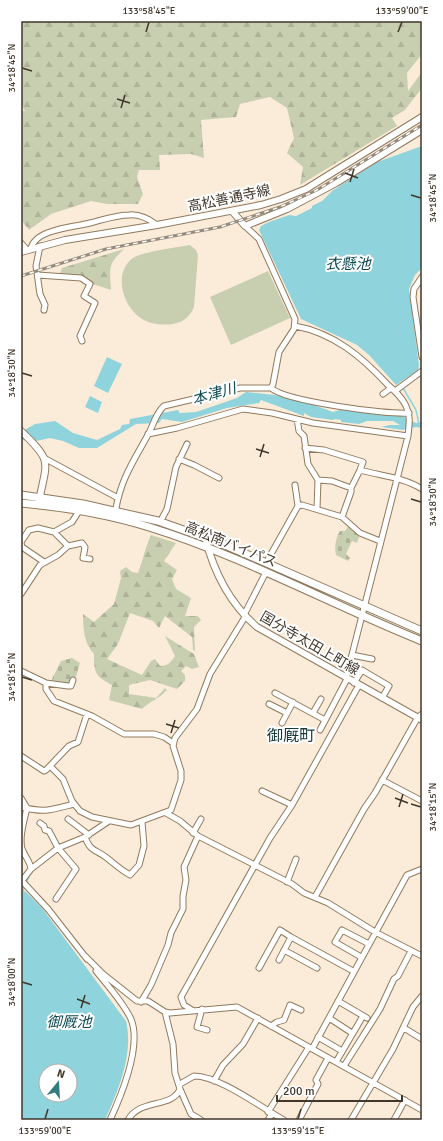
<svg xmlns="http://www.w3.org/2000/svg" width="443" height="1141" font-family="Signika,'Noto Sans JP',sans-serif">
<defs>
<pattern id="forest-firs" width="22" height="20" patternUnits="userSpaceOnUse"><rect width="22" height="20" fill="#c8cfb0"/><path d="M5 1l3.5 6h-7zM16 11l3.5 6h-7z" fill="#adb298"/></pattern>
<pattern id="cemetery-stones" width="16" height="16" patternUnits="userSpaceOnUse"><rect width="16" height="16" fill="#c8cfb0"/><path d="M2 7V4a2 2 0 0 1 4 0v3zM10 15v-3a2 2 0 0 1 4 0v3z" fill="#adb298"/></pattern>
</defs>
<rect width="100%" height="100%" fill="#fbecda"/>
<path fill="url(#forest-firs)" d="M21,21H422V54L407,73L408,91L422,72V88L405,110L392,118L397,126L300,185L303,167L287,153L294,138L287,108L270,97L240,104L236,117L201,120L204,158L191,154L159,155L160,170H139L137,177L143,194L138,204H107L91,201L51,214L29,230L21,220V111H25L21,104Z
M124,249C107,265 110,268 111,290L93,284L83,277L60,274L62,268Z
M151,535L176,543L164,561L177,570L172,579L176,589L191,598L185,616H198L201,620L194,627L195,651L193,650L192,637L165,616L159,628L153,621L130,613L118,644L107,659L142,675L151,661L155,659L160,666C168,666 171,662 175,656L165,636L194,654L199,667L192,669L186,666L181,671L185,675V681L177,689L150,680L129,685V694L156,698L165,688L167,690C159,699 150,701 142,709L109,700L112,685C95,676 94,673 94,654C84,644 83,628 83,614L94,622L114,604L121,578L120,571L126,567L132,572L138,573C143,560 145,548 151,535Z"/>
<path fill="url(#cemetery-stones)" d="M349,525L360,534L357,543L352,541L346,554L350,558L348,561L336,555C334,547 336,537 340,531H345Z
M72,658L80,663L73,687L51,681L61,661Z"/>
<path fill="#c8cfb0" d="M190,245L196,250L198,255L194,307C190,317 183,322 173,324C163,325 153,325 144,320C123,309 112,273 133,258C141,252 179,247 190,245Z
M268,271L290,318L231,345L210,297Z"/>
<path fill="#8fd4dd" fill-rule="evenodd" d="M422,146V268L415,275L409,289L419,365L418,370L396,385L369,355L357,345L301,319L259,230L261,226L269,222L289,215L296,216L312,208V206L322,201L332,191L377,162Z
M107,357L122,364L108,393L94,386Z
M246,392L275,395L311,404L333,412L343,409L369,412L402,416L416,423L422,422V428L416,427L403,430L381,427L389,425H400L393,421H367L359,424L341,422V420L334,419L333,420L311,417L304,413V416L261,400L259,403L227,408L182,422L162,419L159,423L136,424L97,448H79L63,441L50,438L36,441L21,440V432L35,424L55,421L73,433L97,440L120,429L122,425L129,424L130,419L178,410L180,413L196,412L237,398Z
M90,396L102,402L98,413L85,407Z
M25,891L42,908L126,1021C134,1054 118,1091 105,1120H21V894ZM46,1071H70V1095H46Z"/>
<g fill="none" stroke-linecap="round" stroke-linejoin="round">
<path stroke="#8fd4dd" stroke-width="1.5" d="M403,388L416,410L419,424
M26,884L29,876
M23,892L24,887"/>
<g stroke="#907a5e" stroke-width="7">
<path id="minor" d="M21,243L27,250
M40,246L36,266L40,294L45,305L44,310
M31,249C34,229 75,227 90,223C102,220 116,215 129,215C139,214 149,219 157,225
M38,275L81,278L90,284L84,296L95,303L80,336L82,341
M422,277L414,289L413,297L422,357
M295,326C334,333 362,357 388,385C395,391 402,397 406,406C411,416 409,425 408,436L346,678
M271,388C285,401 387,415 409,413
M395,391L422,371
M383,394L391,388
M297,419L299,431L304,436L308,464L318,480L317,509
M148,434L177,428L243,409L272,413L313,423L408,436
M305,448L324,450L363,462L360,470
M44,458L118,498
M179,459L194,465L219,478
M318,480L332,481L351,488
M295,485L298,506
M115,514C120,480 133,462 149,433C154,423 156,413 164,406L240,388H271L273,384L279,352L294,329L295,319L259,239L245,226
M342,517L351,492V488L360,470C381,476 403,477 422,489
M160,522L167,509L176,467L187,444
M54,532L68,546
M21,542L29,530L38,528L54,532L72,522L79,511
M21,543L22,547L44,562
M266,563L298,506L302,505L342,517L360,533L380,541
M21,594L40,565L58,555L68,546L82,543L85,547L83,558L90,559
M244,615L266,572
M352,655L372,659
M21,671L46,683V689L54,701L92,716L124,734H154L164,737L173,743
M46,683L68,686H71L73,680
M354,683L362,670L389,686L382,698
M275,693L325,720
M269,704L287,713
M313,713L321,699
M282,723L293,702
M320,730L347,679
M21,756L44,771L46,770L69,746L78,742L87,714
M50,766L63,779L72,801L80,811L92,817L131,825L171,810L181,780V771L173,746L175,738L197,709L210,674L245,617
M382,780L422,801
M262,791L292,805
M21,798L27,808C24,821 19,837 22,849C25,857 30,861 31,869L58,848L85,837L109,821
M21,807C45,813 51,810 74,804
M166,813L180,821L198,836L292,884L304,893L328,903L375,932L422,956
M68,819L89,835
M40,823L44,826L45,830L49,831L58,848L76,869L56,899
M193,833L201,819
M85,837C91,853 96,849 107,858C116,865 119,869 130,875L139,865L144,846L142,822
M22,881L48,909L87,959
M21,882L31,869
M287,882L296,859
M315,897L364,809L375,793L418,717L422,714
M284,950L317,968
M85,956L103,974L137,1001H148L165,1012L170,1013L237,1007L422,1110
M361,957L335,942L342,930L369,944
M279,960L291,937L353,971
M259,968L280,930L291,937
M96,971C108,986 123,1002 131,1019C142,1046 121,1096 110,1120
M338,1001L367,1018
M141,1002L151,985L168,945L171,933L183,909V896L186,880L184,867L198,836
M202,1009L197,1027L207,1030
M192,1010L184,1005L181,997L270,838L292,805L359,685
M329,1018L352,1033
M271,1026L277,1022L284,1020L290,1005L301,1010
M404,1028L422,1039
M318,1037L342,1051
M312,1049L407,875L422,869
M336,1062L363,1016
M344,1066L380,1009L394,979L398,976L411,951
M214,1081L223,1065L243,1044L258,1018
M180,1084L194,1076C220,1076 260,1107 284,1120
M180,1089L191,1114L201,1120
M268,1112L309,1047
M128,1120C140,1098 172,1109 180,1089L175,1073L173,1044L165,1012
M268,1120L272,1114
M299,1120L318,1084L316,1080L328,1058
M351,1120L393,1049L413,1007L422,996
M394,1120L405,1100"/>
</g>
<g stroke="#907a5e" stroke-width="8">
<path id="major" d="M232,211L245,226L287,209L336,183L422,130
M21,252L65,240L157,225L261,205L281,199L306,189L422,117
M21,431C53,462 47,460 39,501
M205,537C214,573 229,603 257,627L422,720"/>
</g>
<g stroke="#907a5e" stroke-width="9">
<path id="highway" d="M21,495L83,504L158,521L223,544L422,631
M21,503C64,507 108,514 149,527C243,556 330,604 422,641"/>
</g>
<use href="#minor" stroke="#fff" stroke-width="5"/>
<use href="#major" stroke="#fff" stroke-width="6"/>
<use href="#highway" stroke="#fff" stroke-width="7"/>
<g stroke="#968a7b" stroke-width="3">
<path id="rail" d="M21,276L106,249L220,227L280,207L317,190L422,125"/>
</g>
<use href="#rail" stroke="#fff" stroke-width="1.5" stroke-dasharray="4.5" stroke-linecap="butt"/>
</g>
<path fill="none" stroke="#41372b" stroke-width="1.5" d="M146,32L149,22M398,32L402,22M22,68L32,71M117,99L130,103M121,108L125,95M345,173L358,178M350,182L354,169M411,195L421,198M22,373L32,376M256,449L269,453M260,457L264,444M411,499L421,502M22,677L32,680M166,724L179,728M171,733L175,720M395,798L408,803M411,804L421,807M399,807L403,794M22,982L32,985M77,999L90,1004M81,1008L85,995M45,1119L48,1109M298,1119L301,1109"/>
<g text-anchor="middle" stroke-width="4" stroke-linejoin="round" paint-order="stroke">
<g font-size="14" fill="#41372b" stroke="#fff">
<text transform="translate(229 198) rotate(-12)" y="5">高松善通寺線</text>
<text transform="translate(231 544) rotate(22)" y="5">高松南バイパス</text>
<text transform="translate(310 643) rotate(30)" y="5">国分寺太田上町線</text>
</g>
<g font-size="15" font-style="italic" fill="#0b4a51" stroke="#fff">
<text x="348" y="269">衣懸池</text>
<text transform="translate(214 394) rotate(-16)" y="5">本津川</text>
<text x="69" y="1027">御厩池</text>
</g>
<g font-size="16" fill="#173a3b" stroke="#fff">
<text x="291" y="741">御厩町</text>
</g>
</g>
<rect width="443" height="1141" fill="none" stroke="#ffffff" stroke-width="44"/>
<g transform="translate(58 1083) rotate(18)"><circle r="19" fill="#ffffff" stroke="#b3afaa"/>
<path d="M0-3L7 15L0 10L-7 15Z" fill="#337c7e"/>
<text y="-6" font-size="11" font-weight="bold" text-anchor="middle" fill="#41372b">N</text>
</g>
<path d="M277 1095v6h125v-6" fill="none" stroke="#41372b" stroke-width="2"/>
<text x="283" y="1095" font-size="12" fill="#41372b" stroke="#ffffff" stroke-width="3" paint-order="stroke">200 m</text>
<rect x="22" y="22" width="399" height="1097" fill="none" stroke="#41372b" stroke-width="1.5"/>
<g font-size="10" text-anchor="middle" fill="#41372b">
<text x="149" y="14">133°58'45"E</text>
<text x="402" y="14">133°59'00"E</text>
<text transform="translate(11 68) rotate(-90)" y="4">34°18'45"N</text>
<text transform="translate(432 198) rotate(-90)" y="4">34°18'45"N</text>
<text transform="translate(11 373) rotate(-90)" y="4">34°18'30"N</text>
<text transform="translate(432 502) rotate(-90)" y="4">34°18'30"N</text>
<text transform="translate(11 677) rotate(-90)" y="4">34°18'15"N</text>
<text transform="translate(432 807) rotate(-90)" y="4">34°18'15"N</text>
<text transform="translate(11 982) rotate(-90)" y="4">34°18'00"N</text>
<text x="45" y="1134">133°59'00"E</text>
<text x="298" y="1134">133°59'15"E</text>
</g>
</svg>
